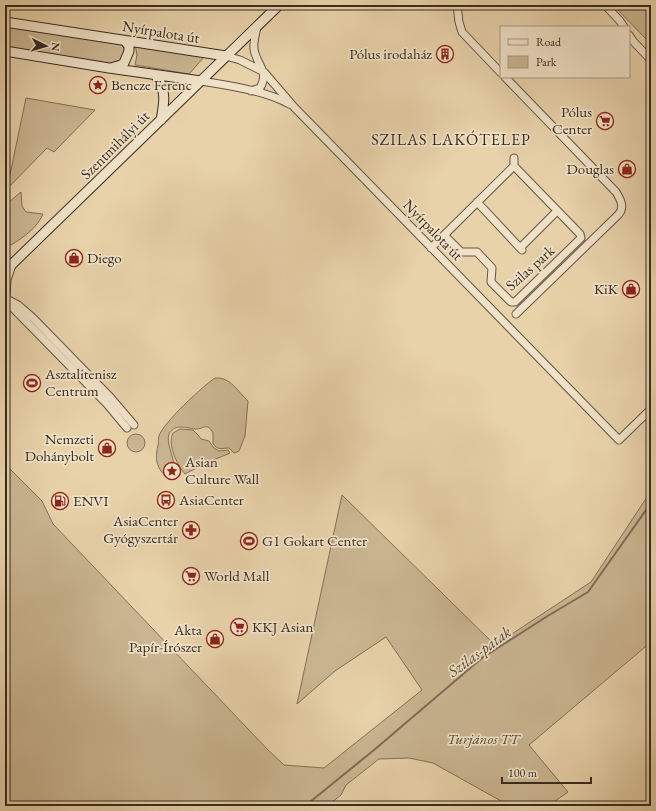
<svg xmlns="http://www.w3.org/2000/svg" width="656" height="811" font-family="'EB Garamond',serif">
<rect width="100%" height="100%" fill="#e8d2aa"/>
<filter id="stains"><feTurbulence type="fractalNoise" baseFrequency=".005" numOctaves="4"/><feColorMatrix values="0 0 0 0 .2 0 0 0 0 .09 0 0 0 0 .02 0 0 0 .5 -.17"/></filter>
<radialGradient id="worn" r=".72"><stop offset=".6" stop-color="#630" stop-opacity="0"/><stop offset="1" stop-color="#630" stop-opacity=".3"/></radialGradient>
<path fill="#cab692" stroke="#827058" d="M613,5H651V44Z
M5,26L121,44L124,48L125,55L117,65L5,47Z
M135,44L205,56L189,74L135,65L137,55Z
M26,98L95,110L54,152L47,148L7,189Z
M21,192L22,206L26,212L43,214C37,228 24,237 11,245L5,236V217L9,202Z
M215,378C231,377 237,391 248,401L245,436L239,451L234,453L229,448C222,448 217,451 213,443V433C207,421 203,430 195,429C186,428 175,423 169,434C166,442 173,456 174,464L165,470L167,475L170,477L179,473L180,475C173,478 166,479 161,471C155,462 156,455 158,445C159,442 158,439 159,436C162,424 204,385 215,378Z
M180,429L193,430L198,435L201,439L209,441L214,448L219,451L228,450L230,453L204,464L185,474C177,465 167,444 173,433Z
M127 443a9 9 0 1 1 18 0a9 9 0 1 1-18 0Z
M5,464L42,501L53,524L268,750L284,765L324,768L422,690L386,637L335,671L297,704L342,495L495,645L591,582L651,491V642L529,745L568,792L548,806H510L433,763L409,758L379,759L346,785L341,795L327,806H5Z"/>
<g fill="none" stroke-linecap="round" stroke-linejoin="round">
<path stroke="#7e6d56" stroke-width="2" d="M305,806L374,750L482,658L546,617L588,592L651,503"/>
<g stroke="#655542" stroke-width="9">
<path id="minor" d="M457,5L459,22L462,32L501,73
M605,5L620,21L624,27
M629,35L633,41L651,60
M226,56L240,60L264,72L294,107L619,440L651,409
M505,77L616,192C621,200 625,208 618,215L516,314
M201,81C227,85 267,91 289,104
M251,91L260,88C270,72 256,64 254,49C253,42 256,33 257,26
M477,202L522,250
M444,235L461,252H477L492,268L491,282L511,302H515L581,238L580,234L514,166
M431,248L514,166V158
M520,248L557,211
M5,298L18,305L33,318L111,398L134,425
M6,298L7,280L12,265
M6,299L12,307L107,404L127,428"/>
</g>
<g stroke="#392b1f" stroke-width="11">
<path id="secondary" d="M5,22L226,56
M5,51L109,68L201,81
M111,68L121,65L124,63L129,51V46L125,41
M156,76C167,90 164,104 161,120
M5,271L279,5"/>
</g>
<use href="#minor" stroke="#f0e2c8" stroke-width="7"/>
<use href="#secondary" stroke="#f0e2c8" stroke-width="9"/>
</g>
<defs>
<g id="building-ring" transform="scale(0.9)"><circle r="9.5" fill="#f0e2c8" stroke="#8f2418" stroke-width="1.5"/><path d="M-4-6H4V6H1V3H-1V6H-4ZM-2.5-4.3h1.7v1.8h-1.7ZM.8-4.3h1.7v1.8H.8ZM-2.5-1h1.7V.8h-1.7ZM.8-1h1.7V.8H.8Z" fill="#8f2418"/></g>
<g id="sight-ring" transform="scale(0.9)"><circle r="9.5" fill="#f0e2c8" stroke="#8f2418" stroke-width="1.5"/><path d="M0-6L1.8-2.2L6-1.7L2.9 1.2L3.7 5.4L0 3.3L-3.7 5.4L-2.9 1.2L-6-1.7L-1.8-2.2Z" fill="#8f2418"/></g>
<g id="supermarket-ring" transform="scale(0.9)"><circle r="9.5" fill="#f0e2c8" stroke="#8f2418" stroke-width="1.5"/><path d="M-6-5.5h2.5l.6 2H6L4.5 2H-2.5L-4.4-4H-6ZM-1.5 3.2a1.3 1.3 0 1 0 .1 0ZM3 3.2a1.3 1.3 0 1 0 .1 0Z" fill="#8f2418"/></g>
<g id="shop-ring" transform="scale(0.9)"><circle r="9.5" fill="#f0e2c8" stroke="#8f2418" stroke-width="1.5"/><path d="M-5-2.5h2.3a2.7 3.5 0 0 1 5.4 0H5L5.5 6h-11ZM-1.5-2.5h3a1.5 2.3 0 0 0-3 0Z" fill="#8f2418"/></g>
<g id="stadium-ring" transform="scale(0.9)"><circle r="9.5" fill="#f0e2c8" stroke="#8f2418" stroke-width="1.5"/><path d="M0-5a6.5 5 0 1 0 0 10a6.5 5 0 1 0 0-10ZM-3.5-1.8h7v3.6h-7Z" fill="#8f2418"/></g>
<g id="bus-ring" transform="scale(0.9)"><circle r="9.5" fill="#f0e2c8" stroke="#8f2418" stroke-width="1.5"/><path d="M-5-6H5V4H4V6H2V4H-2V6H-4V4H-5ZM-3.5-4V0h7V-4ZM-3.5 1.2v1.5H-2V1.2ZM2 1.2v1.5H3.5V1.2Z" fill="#8f2418"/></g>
<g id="fuel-ring" transform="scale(0.9)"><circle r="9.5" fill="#f0e2c8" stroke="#8f2418" stroke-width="1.5"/><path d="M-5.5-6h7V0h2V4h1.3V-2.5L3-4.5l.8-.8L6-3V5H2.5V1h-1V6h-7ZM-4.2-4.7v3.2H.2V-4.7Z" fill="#8f2418"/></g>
<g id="pharmacy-ring" transform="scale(0.9)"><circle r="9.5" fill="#f0e2c8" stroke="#8f2418" stroke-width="1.5"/><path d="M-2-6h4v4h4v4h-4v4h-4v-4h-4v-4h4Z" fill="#8f2418"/></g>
</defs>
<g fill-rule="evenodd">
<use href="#building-ring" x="445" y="54"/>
<use href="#sight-ring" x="98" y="85"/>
<use href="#supermarket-ring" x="605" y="121"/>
<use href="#shop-ring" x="627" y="169"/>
<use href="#shop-ring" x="74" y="258"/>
<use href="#shop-ring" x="631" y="289"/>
<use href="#stadium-ring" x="32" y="383"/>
<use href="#shop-ring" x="107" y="448"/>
<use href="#sight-ring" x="172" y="471"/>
<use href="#bus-ring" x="166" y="500"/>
<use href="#fuel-ring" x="60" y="501"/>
<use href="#pharmacy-ring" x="191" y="530"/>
<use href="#stadium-ring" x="249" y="541"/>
<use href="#supermarket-ring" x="191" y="576"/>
<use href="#supermarket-ring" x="239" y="627"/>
<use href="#shop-ring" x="215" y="639"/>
</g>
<g text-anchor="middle" stroke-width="3.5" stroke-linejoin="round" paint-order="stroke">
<g font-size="15" fill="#392b1f" stroke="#f0e2c8">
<text transform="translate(161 32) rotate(9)" y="5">Nyírpalota út</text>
<text transform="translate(115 145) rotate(-45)" y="5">Szentmihályi út</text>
<text transform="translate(433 230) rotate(46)" y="5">Nyírpalota út</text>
<text transform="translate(530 268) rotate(-42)" y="5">Szilas park</text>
</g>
<g font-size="15" fill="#392b1f" stroke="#f0e2c8" text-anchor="start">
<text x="432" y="59" text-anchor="end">Pólus irodaház</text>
<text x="111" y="90">Bencze Ferenc</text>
<text x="592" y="117" text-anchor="end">Pólus<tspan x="592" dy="17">Center</tspan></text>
<text x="614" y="174" text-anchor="end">Douglas</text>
<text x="87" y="263">Diego</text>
<text x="618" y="294" text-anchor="end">KiK</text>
<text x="45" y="379">Asztalitenisz<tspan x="45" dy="17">Centrum</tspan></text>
<text x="94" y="444" text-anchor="end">Nemzeti<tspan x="94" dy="17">Dohánybolt</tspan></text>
<text x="185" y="467">Asian<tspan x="185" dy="17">Culture Wall</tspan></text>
<text x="179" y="505">AsiaCenter</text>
<text x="73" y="506">ENVI</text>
<text x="178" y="526" text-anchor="end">AsiaCenter<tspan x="178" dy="17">Gyógyszertár</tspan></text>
<text x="262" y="546">G1 Gokart Center</text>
<text x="204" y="581">World Mall</text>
<text x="252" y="632">KKJ Asian</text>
<text x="202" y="635" text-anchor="end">Akta<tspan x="202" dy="17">Papír-Írószer</tspan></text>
</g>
<g font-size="15" font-style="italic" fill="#564736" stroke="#f0e2c8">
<text x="483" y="744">Turjános TT</text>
</g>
<g font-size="16" letter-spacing="1" fill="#392b1f" stroke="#f0e2c8">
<text x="451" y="145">SZILAS LAKÓTELEP</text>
</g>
<g font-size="16" font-style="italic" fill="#564636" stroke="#f0e2c8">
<text transform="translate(479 651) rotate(-36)" y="6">Szilas-patak</text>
</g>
</g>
<rect width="656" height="811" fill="none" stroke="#e8d2aa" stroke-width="20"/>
<rect x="6" y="6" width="644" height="799" fill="none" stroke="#392b1f" stroke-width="2"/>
<rect x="10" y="10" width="636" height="791" fill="none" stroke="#392b1f"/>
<rect x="500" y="26" width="130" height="52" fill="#f0e2c8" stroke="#a79984"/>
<rect x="508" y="39" width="20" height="6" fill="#f0e2c8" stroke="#a79984"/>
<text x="536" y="46" font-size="12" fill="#392b1f">Road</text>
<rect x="508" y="56" width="20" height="12" fill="#cab692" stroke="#a79984"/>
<text x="536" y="66" font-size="12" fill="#392b1f">Park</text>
<g transform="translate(46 46) rotate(95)" stroke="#f0e2c8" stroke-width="3" paint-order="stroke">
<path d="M0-3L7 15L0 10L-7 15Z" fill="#392b1f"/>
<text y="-6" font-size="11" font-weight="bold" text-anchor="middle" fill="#392b1f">N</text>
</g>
<path d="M502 777v6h89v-6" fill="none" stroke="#392b1f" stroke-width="2"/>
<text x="508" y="777" font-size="12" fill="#392b1f" stroke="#f0e2c8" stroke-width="3" paint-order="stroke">100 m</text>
<rect width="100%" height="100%" filter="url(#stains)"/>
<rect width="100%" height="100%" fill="url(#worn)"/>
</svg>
